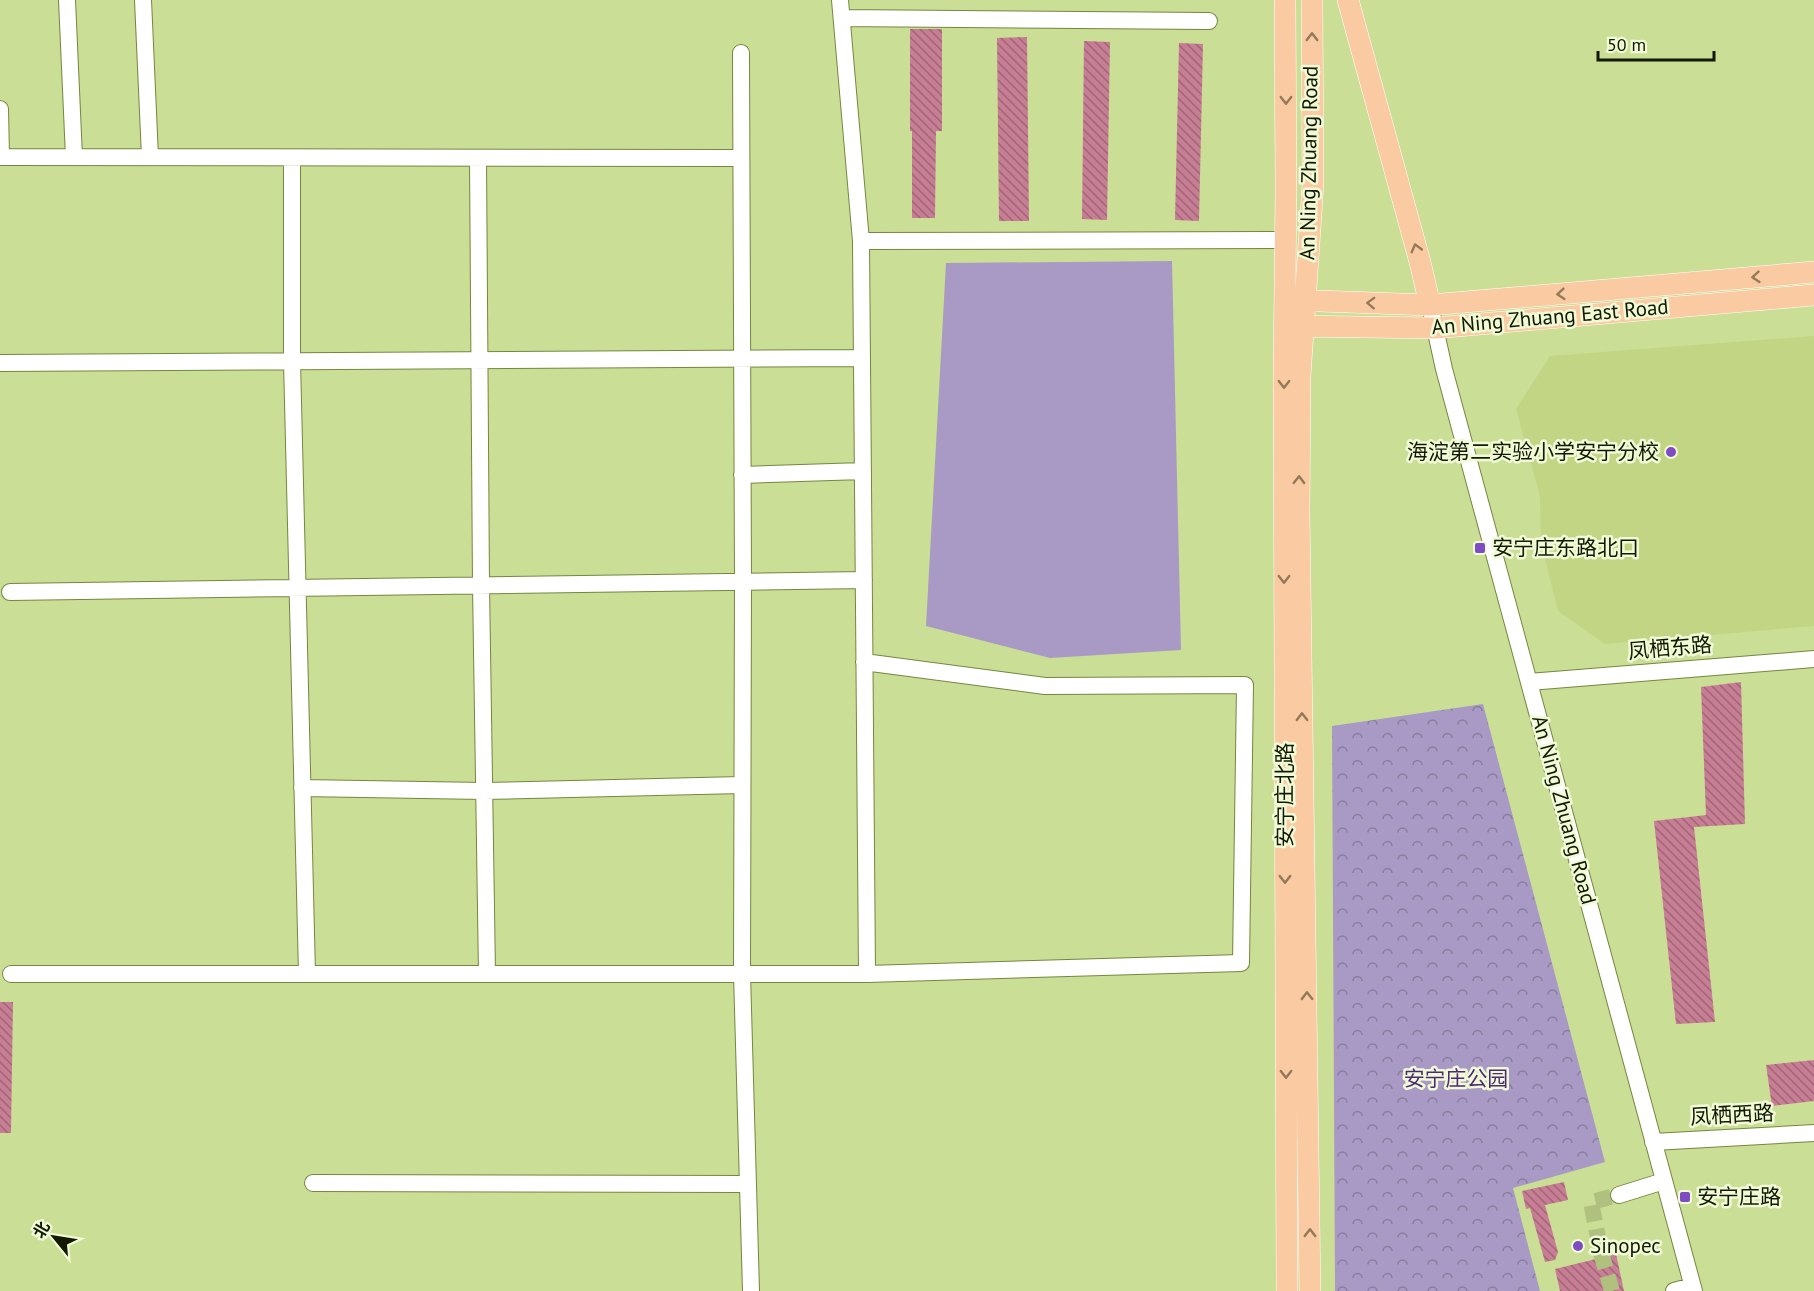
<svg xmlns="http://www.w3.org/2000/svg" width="1814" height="1291" font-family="'PT Sans','Noto Sans SC',sans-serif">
<defs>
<pattern id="park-crowns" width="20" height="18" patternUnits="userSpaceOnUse" patternTransform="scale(1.5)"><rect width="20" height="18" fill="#a89ac4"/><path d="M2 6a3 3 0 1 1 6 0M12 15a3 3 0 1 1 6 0" fill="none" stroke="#887d9d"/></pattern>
<pattern id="building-back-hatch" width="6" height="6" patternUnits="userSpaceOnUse" patternTransform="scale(1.5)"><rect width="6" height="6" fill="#c77d93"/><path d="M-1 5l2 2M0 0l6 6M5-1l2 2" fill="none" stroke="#a06576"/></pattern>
</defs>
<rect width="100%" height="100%" fill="#cbde95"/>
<path fill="#c1d584" d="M1814,336V626L1605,644L1558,611L1541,543L1540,496L1516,409L1550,356Z"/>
<path fill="#a89ac4" d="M1172,261L1181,650L1050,658L926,626L946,263Z"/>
<path fill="url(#park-crowns)" d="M1483,704L1605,1162L1513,1188L1540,1291H1335L1332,726Z"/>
<path fill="url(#building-back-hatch)" d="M910,29H942V131H936L935,218H912V131H910Z
M1027,37L1029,221H999L997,38Z
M1084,41L1110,42L1107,220L1082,219Z
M1179,43L1203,44L1199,221L1175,220Z
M1741,682L1745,824L1694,827L1715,1022L1676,1024L1654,821L1706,815L1701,687Z
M0,1002H13L11,1133H0Z
M1814,1060V1101L1772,1106L1766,1065Z
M1564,1182L1568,1200L1545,1205L1558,1252L1555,1260L1545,1262L1530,1208L1526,1209L1522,1191Z
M1616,1254L1624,1291H1560L1555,1269Z"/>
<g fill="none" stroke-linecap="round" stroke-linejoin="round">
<path stroke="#afc07f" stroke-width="16" stroke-dasharray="16 8" stroke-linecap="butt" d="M1612,1291L1601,1253L1591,1202L1619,1195"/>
<g stroke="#758640" stroke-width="18">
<path id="minor" d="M67,0L74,157
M143,0L150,157
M840,0L861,241L867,974
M842,18L1209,21
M741,53L743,581L742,974L751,1291
M0,109L1,157
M0,157L741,158
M292,158V361L307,974
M478,158L481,585L487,974
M861,241L1286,240
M1430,305L1444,369L1694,1291
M0,363L862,358
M742,475L863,471
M10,592L864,580
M1529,682L1814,659
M302,788L484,791L742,785
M11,974H867L1241,963L1245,685L1045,686L864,662
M1653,1142L1814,1133
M313,1183L748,1184
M1619,1195L1664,1181
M1674,1291L1692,1286"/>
</g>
<g stroke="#fff" stroke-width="22">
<path id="major" d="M1285,0L1286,190L1284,373L1287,1291
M1348,0L1420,262L1430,305
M1291,300L1430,305L1814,272
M1291,326L1435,328L1814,295
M1310,1291L1299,512L1300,376L1313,184L1312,0"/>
</g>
<use href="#minor" stroke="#fff" stroke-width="16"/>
<use href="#major" stroke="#facba2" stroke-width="21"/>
</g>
<defs><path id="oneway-chevron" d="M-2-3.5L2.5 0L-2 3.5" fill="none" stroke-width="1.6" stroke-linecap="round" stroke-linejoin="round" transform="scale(1.5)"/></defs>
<g stroke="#927a59">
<use href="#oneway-chevron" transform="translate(1312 37) rotate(-90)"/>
<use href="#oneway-chevron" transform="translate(1286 100) rotate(90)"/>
<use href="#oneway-chevron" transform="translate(1416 248) rotate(-105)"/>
<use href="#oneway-chevron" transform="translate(1756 277) rotate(175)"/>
<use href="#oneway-chevron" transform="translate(1561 294) rotate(175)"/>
<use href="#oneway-chevron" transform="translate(1371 303) rotate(-178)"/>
<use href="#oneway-chevron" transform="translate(1284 384) rotate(90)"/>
<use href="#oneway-chevron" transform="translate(1299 480) rotate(-89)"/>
<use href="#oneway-chevron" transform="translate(1284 579) rotate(90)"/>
<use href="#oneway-chevron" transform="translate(1302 717) rotate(-91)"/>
<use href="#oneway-chevron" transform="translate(1285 879) rotate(90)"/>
<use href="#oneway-chevron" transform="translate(1307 996) rotate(-91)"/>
<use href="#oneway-chevron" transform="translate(1286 1074) rotate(90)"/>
<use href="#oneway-chevron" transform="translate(1310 1233) rotate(-90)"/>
</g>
<g fill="#7f4bc3" stroke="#f0fad6" stroke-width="2">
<circle cx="1671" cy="452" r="6"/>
<rect x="1474" y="542" width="12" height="12" rx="3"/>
<rect x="1679" y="1191" width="12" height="12" rx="3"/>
<circle cx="1578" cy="1246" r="6"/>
</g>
<g text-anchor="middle" stroke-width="5" stroke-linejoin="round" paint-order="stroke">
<g font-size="21" fill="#131800" stroke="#f0fad6">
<text transform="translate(1309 163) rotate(-89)" y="7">An Ning Zhuang Road</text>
<text transform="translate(1550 317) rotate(-5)" y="7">An Ning Zhuang East Road</text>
<text transform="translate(1670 648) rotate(-5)" y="7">凤栖东路</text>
<text transform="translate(1285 795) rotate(-90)" y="7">安宁庄北路</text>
<text transform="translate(1564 810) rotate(75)" y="7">An Ning Zhuang Road</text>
<text transform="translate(1732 1115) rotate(-3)" y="7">凤栖西路</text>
</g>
<g font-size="21" fill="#131800" stroke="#f0fad6" text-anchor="start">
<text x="1659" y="459" text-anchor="end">海淀第二实验小学安宁分校</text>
<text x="1492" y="555">安宁庄东路北口</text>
<text x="1697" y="1204">安宁庄路</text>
<text x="1590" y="1253">Sinopec</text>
</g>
<g font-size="21" fill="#4c2a77" stroke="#f0fad6">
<text x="1456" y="1086">安宁庄公园</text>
</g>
</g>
<g transform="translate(54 1237) rotate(300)" stroke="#f0fad6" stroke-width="4.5" paint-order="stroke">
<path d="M0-4.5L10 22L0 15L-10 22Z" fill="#131800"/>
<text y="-9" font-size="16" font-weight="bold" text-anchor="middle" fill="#131800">北</text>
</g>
<path d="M1598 51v9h116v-9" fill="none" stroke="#131800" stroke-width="3"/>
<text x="1607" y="51" font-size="18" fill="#131800" stroke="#f0fad6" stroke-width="4.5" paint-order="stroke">50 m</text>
</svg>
